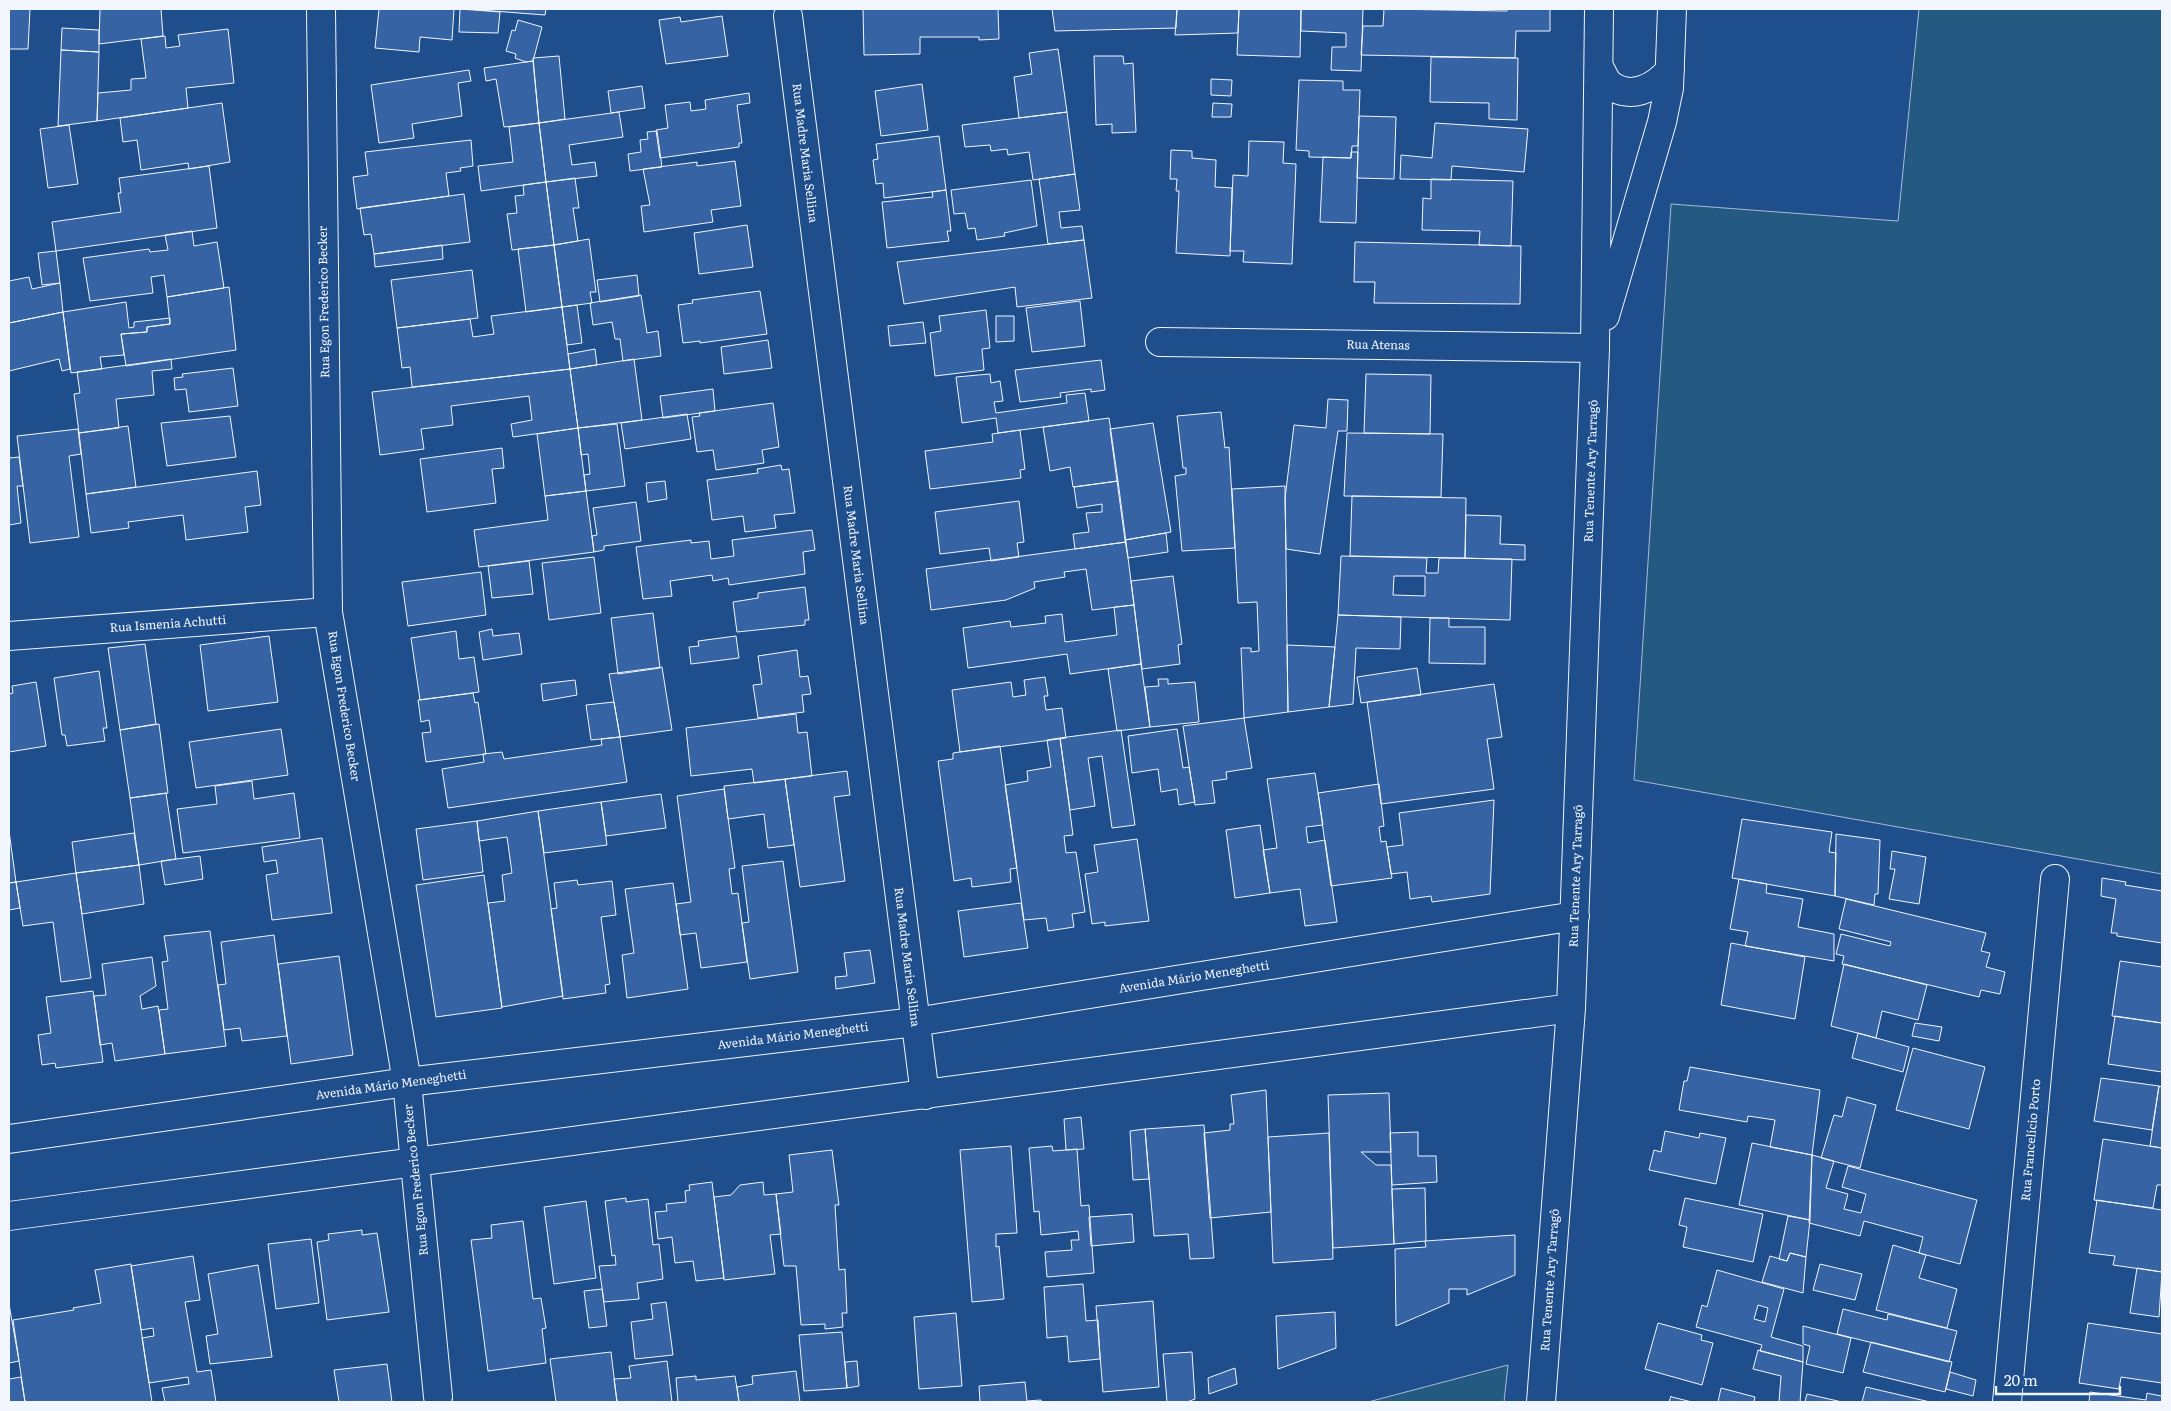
<svg xmlns="http://www.w3.org/2000/svg" width="2171" height="1411" font-family="Literata,serif">
<rect width="100%" height="100%" fill="#1f4e8c"/>
<path fill="#245a82" stroke="#a8bbd7" d="M1919,9H2162V874L1634,780L1671,204L1898,221Z
M1508,1365L1504,1402H1368Z"/>
<path fill="#3563a3" stroke="#f2f6ff" fill-rule="evenodd" d="M9,9H30L28,49H9Z
M100,9H161L163,36L99,44Z
M379,9H454L452,40L420,37L419,52L375,48Z
M460,9L500,12L498,33L459,32Z
M467,9H546L545,15Z
M863,9H998L999,39L979,40V37H920V54L864,55Z
M1052,9H1177L1176,28L1055,31Z
M1177,9H1239L1238,33L1175,35Z
M1239,9H1301L1300,57L1237,55Z
M1301,9H1363L1361,71L1331,70L1332,47H1346V33L1301,31Z
M1384,9L1507,11V9H1550V31H1516L1515,58L1361,55L1363,26H1383Z
M722,16L728,56L666,64L659,20L680,17L681,22Z
M518,20L542,27L533,61L526,62L515,58L516,54L506,51L512,30L515,31Z
M62,28L99,30V52L61,50Z
M228,29L234,83L186,88L188,108L97,121L98,93L131,90V79L146,78L141,39L165,36L166,48L180,46L178,35Z
M1058,49L1067,112L1019,118L1014,77L1032,74L1029,53Z
M61,50L99,52L97,121L58,126Z
M559,56L565,119L539,123L533,58Z
M1094,56H1123L1124,64L1133,63L1136,132L1112,133V124L1096,125Z
M1431,57L1518,58L1517,120L1489,119V103L1430,102Z
M533,61L539,123L504,127L496,79L486,81L484,68Z
M469,70L471,81L458,83L462,116L412,124L414,138L379,143L371,85Z
M1211,79L1232,80L1231,96L1211,95Z
M1299,80L1343,81V90H1360L1358,146H1352L1351,158L1309,157V151L1296,150Z
M922,84L928,130L881,136L875,91Z
M642,86L645,108L611,113L608,91Z
M749,93L750,103L737,105L742,143H739V147L660,158L656,130L668,128L665,105L690,102L691,111L706,109L705,100Z
M222,103L230,162L189,169L188,163L141,170L137,140L123,142L120,118Z
M1213,103L1232,104L1231,117H1212Z
M619,112L623,137L569,145L572,165L595,162L597,176L546,182L539,123Z
M1067,112L1075,174L1033,180L1029,152L1008,155L1007,149L991,151L990,145L965,147L962,125Z
M1359,116L1396,117L1394,179L1357,178Z
M539,123L546,182L481,191L478,166L513,162L509,127Z
M1435,123L1528,129L1524,172L1452,166L1451,180L1400,179L1401,155L1432,158Z
M69,125L78,184L48,188L40,129Z
M657,131L662,167L630,171L628,154L641,152L640,140L648,139L647,132Z
M939,136L946,190L884,198L883,183L876,184L873,160L878,159L876,144Z
M471,140L473,166L460,168L461,171L446,173L449,196L357,209L353,177L368,175L365,152Z
M1249,141L1284,142L1283,163L1296,164L1292,264L1243,262L1244,251H1230L1233,175L1248,176Z
M1171,150L1192,151V158L1216,160L1215,187L1232,188L1230,256L1176,253L1179,191H1176L1177,179H1170Z
M1351,152H1358L1356,223L1320,222L1323,157L1351,158Z
M735,161L741,206L711,210L713,222L644,232L641,206L650,205L643,169L697,162V166Z
M209,166L217,228L56,251L52,222L121,212L118,193H121L119,178Z
M1075,174L1080,210L1059,212L1061,228L1082,226L1084,240L1048,244L1039,179Z
M575,178L579,208H573L578,241L554,245L546,182Z
M1431,179L1513,181L1511,246L1479,245L1480,231L1422,230L1423,198L1431,199Z
M1031,180L1037,226L1004,233L1005,236L977,240L975,228L968,229L965,213L954,214L951,190Z
M546,182L554,245L512,250L507,214L517,213L515,196L524,195L523,185Z
M946,190L951,231H947L949,241L887,248L882,202L933,197L932,192Z
M464,194L470,242L374,254L371,234L364,235L360,208Z
M747,225L753,267L699,274L694,233Z
M192,231L194,246L217,242L224,288L167,297L164,275L151,277L153,293L90,301L83,258L149,249L150,252L168,250L165,235Z
M589,239L596,292H590L592,303L562,307L554,245Z
M1084,240L1092,298L1017,307L1015,287L904,304L897,262Z
M1355,242L1521,246L1520,304L1374,303L1375,282H1354Z
M442,245L443,259L375,267L374,254Z
M554,245L562,307L526,312L518,249Z
M56,251L60,283L42,285L38,253Z
M472,270L478,318L397,328L391,280Z
M637,275L639,296L600,302L597,280Z
M29,277L32,289L60,283L63,312L9,323V281Z
M229,287L236,350L126,366L121,334L147,332V327L170,324L167,297Z
M760,291L767,334L700,343V341L683,343L678,305L693,303L692,300Z
M641,295L647,333L658,331L661,356L623,361L620,339H615L612,322L593,325L590,303Z
M1080,301L1085,346L1032,352L1026,308Z
M126,302L129,328L134,327V322L170,318V324L147,327V332L121,334L124,355L100,357L102,369L71,373L63,312Z
M577,305L582,343L567,345L562,307Z
M562,307L570,369L412,387L410,367L402,368L397,328L470,319L473,337L494,334L491,316Z
M986,310L990,348L982,349L984,370L935,376L930,333L941,331L939,316Z
M63,312L70,369L62,371L59,359L9,371V323Z
M996,316H1014V341L996,342Z
M923,322L926,343L890,346L888,326Z
M768,340L772,368L724,374L721,347Z
M595,349L597,365L570,369L568,354Z
M171,359L172,369L152,371L154,395L116,399L119,428L79,433L74,394L80,393L77,372Z
M634,359L642,420L578,428L570,369Z
M1101,360L1105,390L1091,392V389L1060,393L1061,397L1020,402L1015,370Z
M233,368L238,406L189,412L186,389L175,390L174,378L183,377L182,374Z
M570,369L578,428L513,437L511,424L532,420L529,396L451,406L453,425L421,429L424,449L380,455L372,392Z
M990,374L991,383L1000,381L1003,401L994,402L996,413L1067,403L1066,395L1085,393L1089,421L998,433L996,418L962,423L956,377Z
M1366,374L1431,375L1430,434L1364,433Z
M713,389L715,411L663,418L660,396Z
M1328,399L1348,400L1347,431H1338L1320,554L1286,549L1285,498L1294,425L1326,428Z
M773,403L779,447L762,450L764,463L716,470L713,450L697,452L692,417L700,416L699,413Z
M1221,412L1225,448L1229,447L1235,548L1182,551L1175,476L1186,474V468H1183L1177,416Z
M687,414L691,439L625,449L621,423Z
M230,416L236,457L167,466L161,423Z
M1109,418L1118,481L1073,487L1070,467L1050,471L1043,427Z
M1153,423L1171,532L1125,540L1110,429Z
M617,424L625,486L586,491L584,475L590,474L588,454L581,455L578,428Z
M128,426L136,487L86,494L79,433Z
M578,428L586,491L545,496L537,434Z
M78,429L81,454L69,456L79,537L30,543L17,436Z
M1020,430L1025,469L1020,470L1021,478L930,489L925,451L993,442L992,434Z
M1347,433L1443,434L1441,497L1344,496Z
M502,448L504,468L492,469L496,503L427,512L420,459Z
M9,452L10,458L19,457L23,486H17L21,523L9,525Z
M781,465L782,470L789,469L795,513L774,515L776,528L745,532L743,516L712,520L707,480L758,473L757,469Z
M257,471L261,505L245,507L248,532L186,540L183,515L128,522L129,528L91,533L86,494Z
M665,481L667,499L648,502L646,483Z
M1118,481L1126,542L1075,549L1073,534L1089,532L1086,513L1102,512V504L1077,508L1074,487Z
M1285,486L1288,712L1244,718L1241,648H1251V652L1259,651L1257,602L1238,603L1232,489Z
M586,491L594,552L479,567L474,530L548,520L545,496Z
M1352,496L1466,498L1465,558L1350,556Z
M1019,501L1024,542L1017,543L1019,557L991,561L989,548L940,554L935,512Z
M636,502L641,541L604,546V550L594,552L592,536L597,535L593,508Z
M1466,515L1501,516L1500,544L1525,545V560L1465,558Z
M812,530L815,550L803,552L805,574L729,585L728,578L713,581L712,575L670,581L672,596L643,599L636,547L691,540V543L709,541L711,559L734,556L732,540Z
M1166,533L1168,552L1128,558L1125,540Z
M1126,542L1134,605L1092,610L1086,569L1064,572L1065,577L1034,582L1035,588L1006,600L931,610L926,569Z
M1341,556L1427,558L1426,573H1438L1439,558L1512,559L1510,620L1338,615ZM1394,576H1425V596L1393,595Z
M594,557L601,613L549,620L542,563Z
M529,561L533,594L492,598L488,566Z
M481,572L486,615L408,626L402,582Z
M1173,576L1182,644L1178,645L1180,664L1142,669L1131,581Z
M805,587L809,620H805V625L737,632L733,602L758,598V593Z
M1134,605L1141,664L1070,674L1067,654L968,668L963,628L1010,621L1011,627L1046,623L1045,616L1062,614L1065,642L1117,635L1114,607Z
M653,613L660,668L618,674L611,618Z
M1338,615L1401,617L1400,649L1356,648L1353,704L1329,707Z
M1430,618H1449V627H1485V664L1429,663Z
M492,629L493,636L519,633L522,654L483,660L479,632Z
M456,631L459,659L474,657L479,692L420,700L411,638Z
M269,636L278,702L208,711L200,645Z
M736,636L739,658L691,664L689,647L699,646L698,641Z
M145,644L156,724L120,730L108,648Z
M1287,645L1335,647L1329,707L1288,712Z
M797,650L800,677L808,676L811,694L802,695L804,712L758,718L753,685L762,684L758,656Z
M1141,664L1150,727L1117,731L1108,669Z
M662,667L672,730L620,737L609,674Z
M1417,668L1421,695L1361,703L1357,677Z
M99,671L107,728H103L105,741L67,746L65,735H62L54,678Z
M1045,677L1048,696H1044L1046,710L1062,708L1066,738L960,752L952,690L1011,682L1013,697L1026,695L1024,680Z
M1158,679H1168V684L1195,682L1199,722L1150,727L1145,687L1159,686Z
M575,680L577,695L543,701L541,684Z
M36,682L46,746L9,752V694L13,693L12,686Z
M1494,684L1502,737L1487,739L1494,789L1381,804L1367,702Z
M473,693L475,703L478,702L486,754L426,762L422,733L431,732L429,720L421,722L418,700Z
M614,702L620,737L591,740L586,705Z
M796,714L798,733L807,732L812,776L754,783L752,769L691,776L686,728Z
M1244,718L1252,768L1226,772L1227,779L1212,781L1215,803L1195,805L1183,726Z
M159,724L168,793L130,798L120,730Z
M281,729L288,775L196,788L189,742Z
M1177,729L1183,768L1189,767L1195,802L1179,805L1177,789L1161,792L1158,769L1132,773L1128,736Z
M1121,730L1135,825L1112,828L1102,756L1088,758L1095,806L1070,810L1060,738Z
M620,737L627,782L448,808L442,769L484,762L483,754L502,752L504,759L602,745L601,739Z
M1060,738L1073,835L1064,836L1066,853L1076,852L1085,912L1072,914L1074,927L1048,931L1046,918L1024,920L1005,785L1028,781L1027,771L1051,767L1047,740Z
M1000,746L1017,868L1010,869L1011,882L972,887L971,878L954,881L938,761L953,759V753Z
M847,771L850,795L834,797L845,881L800,887L785,779Z
M1315,773L1323,825L1306,827L1308,843L1325,840L1337,922L1305,926L1300,889L1270,893L1263,850L1277,848L1267,779Z
M785,779L794,845L768,848L764,814L728,819L724,786Z
M252,781L254,799L294,793L300,838L183,853L177,809L217,804L215,786Z
M1379,784L1384,826L1379,827L1381,842L1386,841L1392,878L1331,886L1318,793Z
M724,789L735,868L729,869L732,894L738,893L747,962L701,968L696,933L680,935L676,904L691,902L677,796Z
M166,793L176,859L139,865L130,798Z
M661,794L666,828L606,836L601,802Z
M1494,800L1490,894L1432,902L1431,896L1410,899L1407,872L1391,874L1387,847L1403,845L1399,813Z
M601,802L607,845L544,853L538,811Z
M538,811L563,996L502,1007L488,903L505,901L502,875L512,873L507,837L479,841L477,821Z
M1742,819L1832,832L1829,852L1836,853L1835,896L1732,878Z
M477,821L483,872L423,880L416,829Z
M1260,825L1270,893L1235,898L1226,830Z
M9,831L16,882L9,883Z
M134,833L139,865L76,873L72,842Z
M1836,834L1880,840L1878,894H1875L1874,905L1835,896Z
M322,838L332,913L272,920L266,875L278,873L276,860L264,862L262,847Z
M1137,839L1149,921L1105,926V922L1092,924L1085,874L1098,872L1094,845Z
M1892,851L1926,857L1919,904L1889,899L1895,869H1890Z
M200,856L203,879L165,885L161,861Z
M783,861L798,972L750,979L742,923L749,922L742,866Z
M139,865L144,904L82,914L76,873Z
M76,873L91,978L61,982L53,922L23,926L16,882Z
M484,875L502,1008L436,1017L416,885Z
M2102,878L2126,882L2125,885L2162,891V943L2117,936V933H2111L2116,899L2101,896Z
M1739,879L1767,884L1766,893L1803,899L1798,927L1834,934V961L1745,946L1748,932L1730,929Z
M577,880L578,885L612,881L616,915L601,917L610,984L605,985L606,993L563,999L551,909L557,908L554,883Z
M16,882L20,908L9,910V883Z
M673,883L688,989L627,998L622,955L634,953L625,889Z
M1846,899L1986,933L1981,951L1990,953L1986,967L2005,972L2000,994L1981,990L1979,997L1842,964L1844,956L1836,954L1841,934L1890,946L1891,942L1839,929Z
M1021,903L1028,948L964,957L958,911Z
M210,931L226,1046L165,1054L159,1010L168,1009L162,962L168,961L164,936Z
M274,935L287,1036L242,1041L240,1028L224,1030L218,985L226,984L221,942Z
M1731,943L1805,957L1795,1019L1721,1005Z
M870,950L875,983L836,989L835,977L847,976L844,953Z
M339,956L353,1055L291,1064L278,964Z
M152,957L156,986L140,996L142,1009L158,1006L165,1054L115,1061L112,1043L100,1045L94,996L106,995L102,964Z
M2120,961L2162,967V1023L2112,1016Z
M1844,964L1927,985L1918,1020L1882,1011L1876,1038L1831,1026Z
M93,991L103,1062L56,1068L55,1063L42,1065L38,1035L51,1033L46,997Z
M2115,1016L2162,1023V1072L2108,1064Z
M1915,1023L1942,1027L1939,1041L1912,1036Z
M1858,1033L1909,1047L1903,1072L1852,1058Z
M1913,1048L1985,1067L1969,1129L1896,1110Z
M1690,1067L1820,1090L1812,1155L1770,1147L1775,1120L1748,1116L1747,1122L1679,1110L1684,1081H1687Z
M2101,1078L2159,1086L2152,1130L2094,1121Z
M2159,1086L2162,1087V1148L2150,1146Z
M1266,1090L1271,1212L1210,1218L1204,1133L1230,1130V1124H1234L1231,1095Z
M1389,1093L1391,1152H1361L1376,1165H1391L1394,1244L1333,1248L1328,1095Z
M1847,1097L1876,1105L1860,1168L1821,1158L1834,1115L1842,1117Z
M1081,1117L1084,1149L1066,1150L1064,1119Z
M1204,1125L1214,1258L1190,1259L1188,1234L1154,1236L1145,1129Z
M1145,1129L1149,1179L1133,1180L1130,1131Z
M1665,1131L1699,1138L1700,1133L1726,1138L1716,1184L1649,1170L1654,1150L1661,1152Z
M1418,1132V1156H1436L1437,1182L1392,1185L1390,1133Z
M1329,1133L1333,1259L1273,1263L1268,1137Z
M2103,1139L2162,1148V1185H2157L2153,1208L2094,1200Z
M1752,1143L1812,1155L1810,1220L1739,1205Z
M1011,1146L1017,1233L996,1234V1247L999,1246L1004,1299L972,1302L960,1150Z
M1052,1146L1053,1151L1077,1149L1081,1206L1089,1205L1094,1273L1047,1277L1045,1252L1072,1250L1071,1240H1079L1078,1231L1041,1235L1039,1211L1034,1212L1029,1148Z
M832,1150L839,1205H835L839,1270L845,1269L847,1313H842L843,1327L825,1329V1324L801,1325L796,1266H784L776,1194L793,1192L789,1155Z
M1812,1155L1834,1161L1826,1188L1848,1194L1844,1209L1861,1213L1866,1194L1842,1187L1848,1166L1977,1200L1960,1264L1919,1253L1923,1237L1864,1221L1860,1236L1809,1223Z
M712,1182L724,1278L696,1281L693,1261L675,1263L672,1237L658,1239L655,1212L667,1211L666,1204L686,1202L685,1191L690,1190L689,1185Z
M763,1182L764,1195L776,1194L781,1234L770,1235L775,1274L724,1280L714,1197L731,1195L740,1185Z
M1425,1188L1426,1241L1394,1244L1392,1189Z
M626,1198V1202L648,1199L653,1245L659,1244L663,1279L637,1283L639,1299L604,1302L599,1266L616,1265L615,1255L612,1256L605,1201Z
M1685,1198L1763,1214L1753,1262L1683,1247L1687,1227L1679,1225Z
M2097,1200L2162,1210V1272L2113,1265L2115,1256L2089,1253Z
M586,1201L596,1278L554,1284L544,1207Z
M1132,1214L1134,1242L1091,1246L1089,1217Z
M1788,1216L1810,1220L1806,1257L1790,1253L1787,1261L1779,1259Z
M523,1221L533,1299L541,1298L546,1328L542,1329L546,1363L488,1371L471,1240L492,1238L491,1225Z
M362,1230V1235L377,1233L389,1312L327,1320L317,1242L329,1240L328,1234Z
M1515,1235V1275L1467,1295V1289H1449V1303L1396,1326L1395,1249L1426,1247L1425,1241Z
M311,1239L319,1303L276,1309L268,1244Z
M1893,1245L1926,1255L1919,1278L1957,1289L1947,1328L1876,1310Z
M1790,1253L1806,1257L1803,1293L1762,1282L1770,1256L1787,1261Z
M193,1256L200,1300L185,1302L197,1372L211,1370L216,1402H165L162,1388L189,1384L188,1377L149,1383L142,1338L154,1336L153,1328L141,1330L131,1266Z
M131,1264L152,1402H25L13,1320L74,1310L73,1308L101,1303L95,1270Z
M1820,1264L1862,1274L1855,1300L1813,1290Z
M258,1265L272,1357L210,1364L206,1336L218,1334L208,1274Z
M2137,1268L2162,1272L2159,1317L2130,1313Z
M1717,1270L1784,1289L1771,1337L1803,1346V1362L1760,1351L1762,1345L1696,1327L1702,1305L1707,1307ZM1758,1305L1768,1308L1765,1322L1754,1319Z
M1083,1284L1086,1321L1098,1320L1100,1359L1069,1362L1067,1336L1047,1338L1044,1287Z
M602,1289L607,1326L589,1328L584,1291Z
M1153,1301L1159,1387L1103,1392L1096,1306Z
M666,1302L673,1355L635,1359L631,1322L653,1319L651,1304Z
M9,1304L19,1361L9,1363Z
M1843,1309L1887,1320L1888,1314L1957,1331L1949,1362L1837,1334Z
M1335,1312L1336,1348L1278,1369L1276,1316Z
M956,1313L962,1386L919,1389L914,1317Z
M1658,1323L1702,1335L1701,1340L1713,1343L1702,1385L1645,1369Z
M2088,1323L2162,1334V1383L2121,1377L2119,1389L2079,1383Z
M1803,1326L1851,1338L1843,1373L1806,1364L1810,1346L1803,1344Z
M842,1332L847,1388L804,1391L799,1335Z
M1871,1342L1952,1362L1945,1392L1863,1372Z
M1758,1350L1803,1362L1800,1402H1779L1781,1376L1753,1369Z
M611,1352L617,1402H556L550,1359Z
M1192,1352L1195,1399L1187,1402H1167L1163,1354Z
M667,1361L672,1402H617L614,1379L631,1378L629,1366Z
M857,1361L859,1386L847,1388L845,1362Z
M387,1364L392,1402H339L334,1370Z
M1235,1368L1237,1384L1209,1394L1208,1378Z
M796,1371L800,1402H739L737,1387L753,1384L752,1376Z
M1950,1372L1976,1380L1973,1396L1946,1389Z
M696,1376V1380L735,1376L739,1402H678L676,1378Z
M21,1377L25,1402H9V1379Z
M1025,1382L1027,1401L1041,1400V1402H980L979,1386Z
M1866,1387L1930,1402H1862Z
M1721,1388L1755,1397L1754,1402H1718Z
M2090,1392L2146,1400L2147,1393L2151,1394L2162,1396V1402H2089Z
M1807,1394L1842,1402H1805Z
M1671,1396L1672,1397L1692,1402H1669Z"/>
<g fill="none" stroke-linecap="round" stroke-linejoin="round">
<g stroke="#f2f6ff" stroke-width="30">
<path id="street" d="M321,9L328,612L407,1082L438,1397
M788,16L925,1095
M1160,342L1595,348
M9,636L328,612
M2007,1402L2055,879"/>
</g>
<g stroke="#f2f6ff" stroke-width="30">
<path id="secondary" d="M1599,67C1602,72 1605,80 1609,84C1630,101 1655,88 1670,70
M1605,316L1662,122L1669,88L1672,9
M9,1139L407,1082L915,1022L1575,916
M9,1216L1571,1008
M1541,1402L1571,1008L1595,348L1599,9"/>
</g>
<use href="#street" stroke="#1f4e8c" stroke-width="28"/>
<use href="#secondary" stroke="#1f4e8c" stroke-width="28"/>
</g>
<g text-anchor="middle" stroke-width="4" stroke-linejoin="round" paint-order="stroke">
<g font-size="12" fill="#f2f6ff" stroke="#1f4e8c">
<text transform="translate(805 153) rotate(83)" y="4">Rua Madre Maria Sellina</text>
<text transform="translate(324 302) rotate(-91)" y="4">Rua Egon Frederico Becker</text>
<text transform="translate(1378 345) rotate(1)" y="4">Rua Atenas</text>
<text transform="translate(1591 471) rotate(-88)" y="4">Rua Tenente Ary Tarragô</text>
<text transform="translate(856 555) rotate(83)" y="4">Rua Madre Maria Sellina</text>
<text transform="translate(168 624) rotate(-4)" y="4">Rua Ismenia Achutti</text>
<text transform="translate(344 706) rotate(81)" y="4">Rua Egon Frederico Becker</text>
<text transform="translate(1576 876) rotate(-88)" y="4">Rua Tenente Ary Tarragô</text>
<text transform="translate(907 957) rotate(83)" y="4">Rua Madre Maria Sellina</text>
<text transform="translate(1194 977) rotate(-9)" y="4">Avenida Mário Meneghetti</text>
<text transform="translate(793 1036) rotate(-7)" y="4">Avenida Mário Meneghetti</text>
<text transform="translate(391 1085) rotate(-8)" y="4">Avenida Mário Meneghetti</text>
<text transform="translate(2031 1140) rotate(-85)" y="4">Rua Francelício Porto</text>
<text transform="translate(416 1180) rotate(-96)" y="4">Rua Egon Frederico Becker</text>
<text transform="translate(1550 1280) rotate(-86)" y="4">Rua Tenente Ary Tarragô</text>
</g>
</g>
<rect width="2171" height="1411" fill="none" stroke="#f2f6ff" stroke-width="20"/>
<path d="M1996 1386v8h124v-8" fill="none" stroke="#f2f6ff" stroke-width="2.5"/>
<text x="2004" y="1386" font-size="15" fill="#f2f6ff" stroke="#1f4e8c" stroke-width="4" paint-order="stroke">20 m</text>
</svg>
